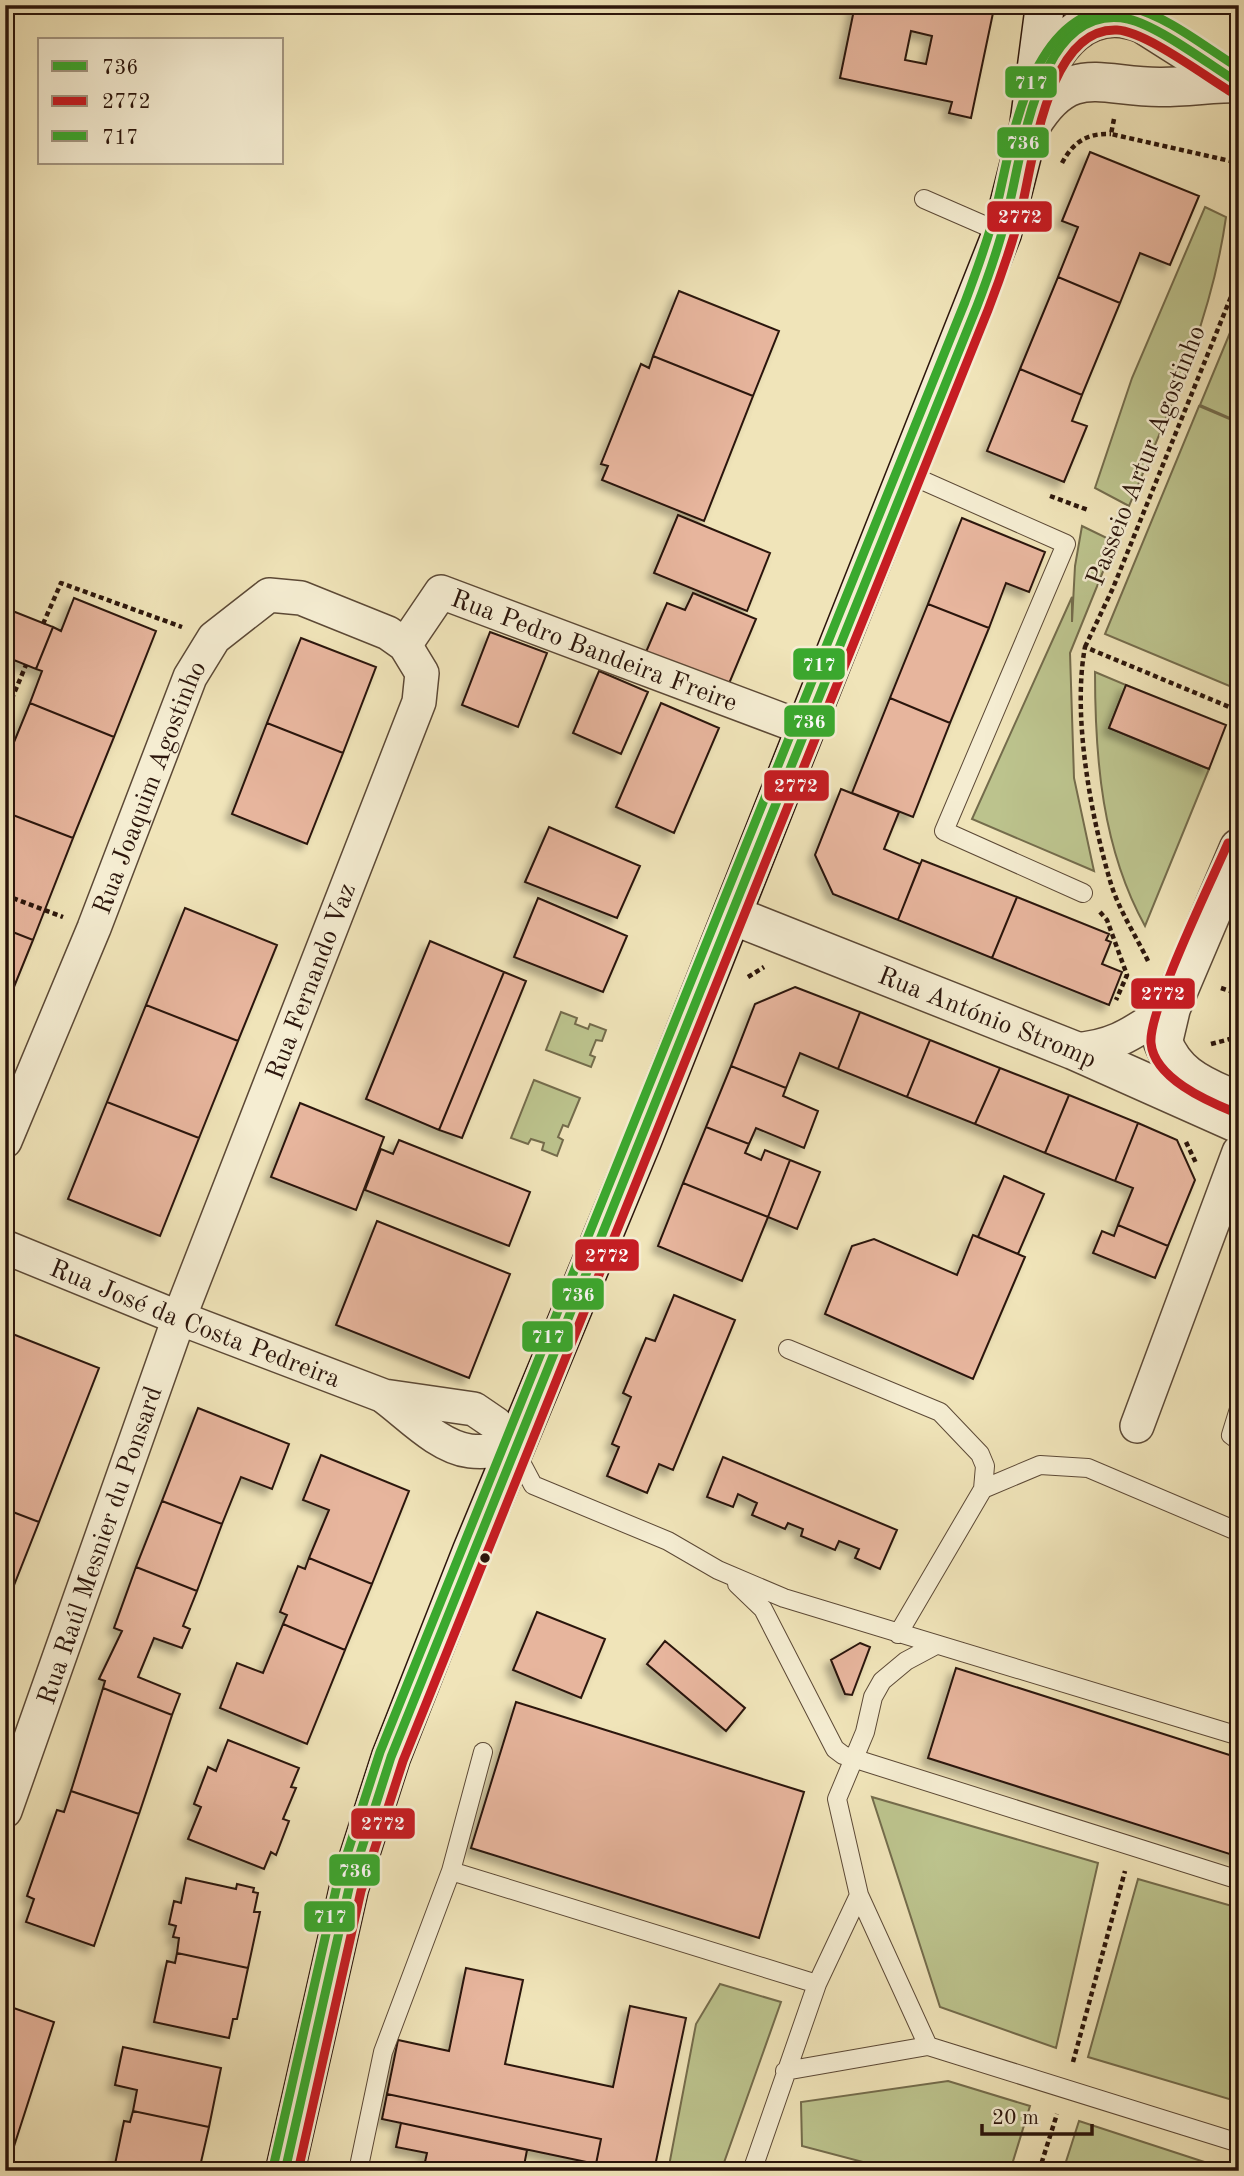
<svg xmlns="http://www.w3.org/2000/svg" width="1244" height="2176" font-family="'Old Standard TT',serif">
<defs>
<filter id="shadow"><feDropShadow dx="-6" dy="6" stdDeviation="3.5" flood-color="#0004"/></filter>
</defs>
<rect width="100%" height="100%" fill="#f0e4b9"/>
<filter id="stains"><feTurbulence type="fractalNoise" baseFrequency=".00286" numOctaves="4"/><feColorMatrix values="0 0 0 0 .2 0 0 0 0 .09 0 0 0 0 .02 0 0 0 .5 -.17"/></filter>
<radialGradient id="worn" r=".72"><stop offset=".6" stop-color="#630" stop-opacity="0"/><stop offset="1" stop-color="#630" stop-opacity=".3"/></radialGradient>
<path fill="#bcc38d" stroke="#746c4c" stroke-width="2" d="M1205,207L1226,217C1212,319 1169,412 1129,506L1095,488L1132,378Z
M1239,311V422L1200,405Z
M1199,406L1239,423V690L1105,634Z
M1082,526L1115,542L1070,653L1074,778L1094,871L972,819L1072,597V622L1075,566Z
M1095,672L1126,685L1109,728L1209,769L1145,926C1102,848 1095,759 1095,672Z
M561,1012L577,1018L575,1024L588,1029L590,1024L606,1030L602,1041L596,1040L590,1055L595,1057L591,1067L546,1050Z
M534,1080L580,1098L568,1127L563,1125L558,1137L563,1140L557,1156L542,1150L544,1143L531,1139L528,1144L511,1138Z
M872,1797L1098,1863L1056,2048L940,2007Z
M1138,1879L1239,1908V2102L1088,2057Z
M720,1984L781,2002L721,2171H668L696,2024Z
M948,2081L1030,2106L1010,2171H897L802,2146L801,2102Z
M1079,2121L1232,2171H1063Z"/>
<path fill="#e7b59d" stroke="#2b150b" stroke-width="2" fill-rule="evenodd" filter="url(#shadow)" d="M855,5H953L993,13L971,118L949,113L952,102L840,78ZM911,31L932,36L926,64L905,60Z
M953,5H995L993,13Z
M1090,152L1199,196L1170,265L1140,253L1120,303L1058,277L1078,227L1062,221Z
M1058,277L1120,303L1082,395L1020,369Z
M679,291L779,331L753,396L653,356Z
M653,356L753,396L704,521L602,480L608,466L601,464L641,364L649,368Z
M1020,369L1082,395L1072,421L1087,426L1064,482L987,451Z
M678,515L770,553L747,611L654,573Z
M962,518L1045,552L1029,592L1006,583L989,628L928,604Z
M693,593L756,619L728,686L646,652L667,603L685,610Z
M74,598L156,631L114,737L30,703L42,671L36,669L53,627L61,631Z
M928,604L989,628L950,723L890,698Z
M5,608L53,627L36,669L14,660L8,674L5,673Z
M490,632L547,653L518,727L462,705Z
M301,638L376,667L343,753L267,723Z
M599,671L648,692L621,754L573,733Z
M1126,685L1226,725L1209,769L1109,728Z
M890,698L950,723L913,817L852,793Z
M30,703L114,737L73,838L5,812V764Z
M661,703L719,728L674,833L616,807Z
M267,723L343,753L307,844L232,814Z
M841,789L899,812L884,849L920,864L898,920L833,894L815,855Z
M5,812L73,838L33,940L5,929Z
M549,827L640,866L617,918L525,882Z
M922,860L1017,897L992,958L898,920Z
M1017,897L1109,934L1106,940L1111,942L1102,964L1122,972L1109,1005L992,958Z
M538,898L627,936L603,992L514,957Z
M185,908L277,945L238,1041L146,1005Z
M5,929L33,940L5,1009Z
M430,941L504,972L439,1130L366,1099Z
M504,972L526,981L462,1138L439,1130Z
M795,987L860,1012L838,1069L800,1053L786,1088L731,1066L755,1004Z
M146,1005L238,1041L199,1138L107,1102Z
M860,1012L930,1040L907,1097L838,1069Z
M930,1040L1000,1068L975,1124L907,1097Z
M731,1066L786,1088L783,1096L818,1111L804,1148L756,1128L749,1144L706,1127Z
M1000,1068L1069,1095L1045,1153L975,1124Z
M1069,1095L1138,1123L1115,1181L1045,1153Z
M107,1102L199,1138L160,1236L68,1199Z
M300,1103L384,1137L356,1210L271,1177Z
M1138,1123L1177,1140L1195,1180L1168,1246L1118,1225L1133,1188L1115,1181Z
M706,1127L749,1144L745,1153L761,1160L765,1150L790,1160L768,1217L683,1183Z
M399,1140L530,1192L509,1246L365,1190L381,1149L393,1154Z
M790,1160L820,1172L797,1229L768,1217Z
M1004,1176L1044,1194L1018,1254L978,1237Z
M683,1183L768,1217L742,1281L658,1246Z
M377,1221L510,1274L469,1378L336,1325Z
M1118,1225L1168,1246L1155,1278L1093,1253L1102,1231L1114,1236Z
M973,1235L1025,1257L973,1379L825,1314L852,1246L874,1239L957,1275Z
M674,1295L735,1320L673,1470L659,1464L647,1493L607,1476L619,1447L612,1444L631,1397L623,1393L646,1338L655,1341Z
M5,1331L99,1368L39,1522L5,1509Z
M198,1408L289,1444L272,1489L241,1477L222,1524L162,1501Z
M321,1455L409,1491L372,1584L309,1558L329,1510L303,1500Z
M723,1457L897,1530L880,1569L855,1558L859,1549L839,1541L835,1550L801,1536L803,1529L788,1523L785,1529L752,1515L757,1503L738,1494L733,1507L707,1497Z
M162,1501L222,1524L197,1591L136,1567Z
M5,1509L39,1522L5,1608Z
M309,1558L372,1584L345,1650L283,1624L287,1615L280,1612L298,1566L305,1569Z
M136,1567L197,1591L183,1626L190,1629L182,1648L154,1638L138,1677L180,1694L172,1715L103,1688L105,1681L99,1679L122,1631L114,1628Z
M537,1612L605,1639L581,1698L513,1670Z
M283,1624L345,1650L307,1744L220,1708L237,1663L263,1673Z
M665,1641L745,1708L726,1731L647,1664Z
M860,1643L870,1647L852,1695L845,1694L831,1660Z
M956,1668L1239,1758V1857L928,1758Z
M103,1688L172,1715L139,1814L71,1791Z
M516,1702L804,1792L759,1938L471,1848Z
M228,1740L299,1768L291,1787L296,1788L283,1819L289,1821L276,1855L271,1852L264,1869L188,1839L201,1807L194,1804L208,1767L216,1771Z
M71,1791L139,1814L94,1946L26,1922L34,1899L27,1896L57,1810L64,1812Z
M186,1878L236,1889L237,1884L254,1888L253,1892L258,1893L254,1912H260L248,1968L177,1953L179,1938L173,1937L176,1926L169,1924L174,1901L181,1903Z
M177,1953L248,1968L237,2019H233L229,2038L154,2022L167,1961L175,1963Z
M466,1968L523,1980L505,2064L613,2087L630,2006L686,2018L654,2171L595,2169L601,2139L387,2094L398,2040L449,2051Z
M5,2005L54,2022L6,2171H5Z
M123,2047L221,2068L209,2127L133,2111L137,2090L115,2085Z
M387,2094L601,2139L596,2164L382,2119Z
M133,2111L209,2127L199,2171L114,2169L124,2121L130,2122Z
M401,2123L527,2150L523,2171H423L427,2153L396,2147Z"/>
<g fill="none" stroke-linecap="round" stroke-linejoin="round">
<g stroke="#5c4936" stroke-width="20">
<path id="service" d="M924,199L1002,233
M908,474L1066,544L944,831L1083,893
M788,1349L940,1412L980,1454L985,1466L983,1489
M1239,1409L1231,1435L1239,1441
M516,1453L533,1485L668,1541L718,1570L784,1598L1239,1736
M737,1584L763,1609L835,1749L843,1755L1239,1880
M898,1634L983,1489L1040,1465L1088,1468L1239,1532
M936,1645L906,1661L882,1681L873,1697L865,1732L837,1799L859,1895L928,2046L1239,2143
M451,1871L483,1752
M785,2071L928,2046
M358,2171L383,2052L451,1871L817,1984
M752,2171L817,1984L859,1895"/>
</g>
<g stroke="#5c4936" stroke-width="36">
<g id="minor">
<path id="s1" d="M405,645L441,592L806,729"/>
<path d="M1073,1050C1117,1047 1135,1031 1171,1008"/>
<path id="s2" d="M5,1141L94,928L190,677L214,638L269,595L301,598L388,633L405,645L422,673L419,702L179,1318L5,1811"/>
<path id="s3" d="M5,1247L179,1318L384,1396L474,1409L496,1424L514,1450"/>
<path d="M386,1398C410,1416 439,1447 470,1451C484,1453 499,1450 514,1450"/>
<path d="M1137,1426L1239,1152"/>
</g>
</g>
<g stroke="#5c4936" stroke-width="41">
<g id="tertiary">
<path d="M1037,97C1050,48 1087,0 1143,24L1236,83"/>
<path d="M1032,124C1071,61 1102,88 1162,87C1188,87 1213,83 1239,83"/>
<path id="s4" d="M732,915L1073,1050L1239,1124"/>
<path d="M1224,1095C1196,1083 1174,1071 1163,1042L1171,1008L1239,848"/>
</g>
</g>
<g stroke="#2b150b" stroke-width="41">
<path id="secondary" d="M285,2171L349,1888L391,1757L472,1551L642,1141L1002,233L1029,127L1045,5"/>
</g>
<path stroke="#2b150b" stroke-width="4.5" stroke-dasharray="5 3.5" stroke-linecap="butt" d="M1114,119L1111,134L1239,163
M1062,163C1073,142 1087,133 1111,134
M1050,496L1088,510
M43,624L61,583L182,627
M1085,647L1113,588L1239,277
M5,715L26,665
M5,895L63,917
M1100,912L1107,920L1127,975L1116,1000
M1148,961C1136,936 1119,910 1111,884C1091,817 1072,716 1085,647L1239,711
M748,977L764,967
M1221,988L1239,994
M1211,1044L1230,1039L1239,1043
M1186,1142L1196,1163
M1073,2062L1125,1871
M1039,2171L1057,2114"/>
<use href="#service" stroke="#f5edd2" stroke-width="18"/>
<use href="#minor" stroke="#f5edd2" stroke-width="33"/>
<use href="#tertiary" stroke="#f5edd2" stroke-width="38"/>
<use href="#secondary" stroke="#f5edd2" stroke-width="38"/>
<g stroke="#f5edd2" stroke-width="14">
<path id="bus-1" d="M285,2171L349,1888L391,1757L977,306C989,275 1000,243 1008,210C1023,151 1038,1 1128,19C1159,26 1211,66 1239,83"/>
</g>
<g stroke="#f5edd2" stroke-width="14">
<path id="bus-2" d="M1228,843C1212,880 1148,1011 1151,1043C1154,1078 1207,1101 1234,1112
M298,2171L361,1891L403,1761L988,310C1000,279 1011,247 1020,215C1033,165 1046,27 1117,30C1145,31 1206,77 1233,93"/>
</g>
<g stroke="#f5edd2" stroke-width="14">
<path id="bus-3" d="M273,2168L337,1885L380,1752L965,302C977,270 989,238 997,205C1013,138 1030,0 1132,8C1166,15 1209,50 1239,68"/>
</g>
<use href="#bus-1" stroke="#3aa92e" stroke-width="9"/>
<use href="#bus-2" stroke="#c61d23" stroke-width="9"/>
<use href="#bus-3" stroke="#3aa92e" stroke-width="9"/>
</g>
<circle fill="#2b150b" stroke="#f5edd2" stroke-width="2.5" cx="485" cy="1558" r="6"/>
<g text-anchor="middle" stroke-width="5" stroke-linejoin="round" paint-order="stroke">
<g font-size="26" fill="#2b150b" stroke="#f5edd2">
<text transform="translate(1145 455) rotate(-68)" y="9">Passeio Artur Agostinho</text>
<text dy="9" stroke="none"><textPath href="#s1" startOffset="228">Rua Pedro Bandeira Freire</textPath></text>
<text dy="9" stroke="none"><textPath href="#s2" startOffset="382">Rua Joaquim Agostinho</textPath></text>
<text transform="translate(310 981) rotate(-69)" y="9">Rua Fernando Vaz</text>
<text dy="9" stroke="none"><textPath href="#s4" startOffset="275">Rua António Stromp</textPath></text>
<text dy="9" stroke="none"><textPath href="#s3" startOffset="205">Rua José da Costa Pedreira</textPath></text>
<text transform="translate(99 1545) rotate(-71)" y="9">Rua Raúl Mesnier du Ponsard</text>
</g>
</g>
<g stroke="#f5edd2" stroke-width="2.5">
<rect x="1004" y="65" width="54" height="34" rx="7" fill="#3aa92e"/>
<rect x="996" y="126" width="54" height="33" rx="7" fill="#3aa92e"/>
<rect x="986" y="200" width="67" height="33" rx="7" fill="#c61d23"/>
<rect x="792" y="647" width="54" height="34" rx="7" fill="#3aa92e"/>
<rect x="783" y="704" width="53" height="34" rx="7" fill="#3aa92e"/>
<rect x="763" y="769" width="67" height="33" rx="7" fill="#c61d23"/>
<rect x="1130" y="977" width="66" height="33" rx="7" fill="#c61d23"/>
<rect x="574" y="1238" width="66" height="34" rx="7" fill="#c61d23"/>
<rect x="551" y="1277" width="54" height="34" rx="7" fill="#3aa92e"/>
<rect x="521" y="1320" width="53" height="33" rx="7" fill="#3aa92e"/>
<rect x="350" y="1807" width="66" height="33" rx="7" fill="#c61d23"/>
<rect x="328" y="1853" width="53" height="34" rx="7" fill="#3aa92e"/>
<rect x="303" y="1900" width="53" height="33" rx="7" fill="#3aa92e"/>
</g>
<g font-size="19" text-anchor="middle" font-weight="bold" fill="#fff">
<text x="1031" y="89">717</text>
<text x="1023" y="149">736</text>
<text x="1020" y="223">2772</text>
<text x="819" y="671">717</text>
<text x="809" y="728">736</text>
<text x="796" y="792">2772</text>
<text x="1163" y="1000">2772</text>
<text x="607" y="1262">2772</text>
<text x="578" y="1301">736</text>
<text x="548" y="1343">717</text>
<text x="383" y="1830">2772</text>
<text x="355" y="1877">736</text>
<text x="330" y="1923">717</text>
</g>
<rect width="1244" height="2176" fill="none" stroke="#f0e4b9" stroke-width="28"/>
<rect x="7" y="7" width="1230" height="2162" fill="none" stroke="#2b150b" stroke-width="3.5"/>
<rect x="14" y="14" width="1216" height="2148" fill="none" stroke="#2b150b" stroke-width="2"/>
<rect x="38" y="38" width="245" height="126" fill="#f5edd2" stroke="#a49782" stroke-width="2"/>
<rect x="52" y="61" width="35" height="10" fill="#3aa92e" stroke="#a49782" stroke-width="2"/>
<text x="102" y="74" font-size="21" fill="#2b150b">736</text>
<rect x="52" y="96" width="35" height="10" fill="#c61d23" stroke="#a49782" stroke-width="2"/>
<text x="102" y="108" font-size="21" fill="#2b150b">2772</text>
<rect x="52" y="131" width="35" height="10" fill="#3aa92e" stroke="#a49782" stroke-width="2"/>
<text x="102" y="144" font-size="21" fill="#2b150b">717</text>
<path d="M982 2124v10h110v-10" fill="none" stroke="#2b150b" stroke-width="3.5"/>
<text x="992" y="2124" font-size="21" fill="#2b150b" stroke="#f5edd2" stroke-width="5" paint-order="stroke">20 m</text>
<rect width="100%" height="100%" filter="url(#stains)"/>
<rect width="100%" height="100%" fill="url(#worn)"/>
</svg>
